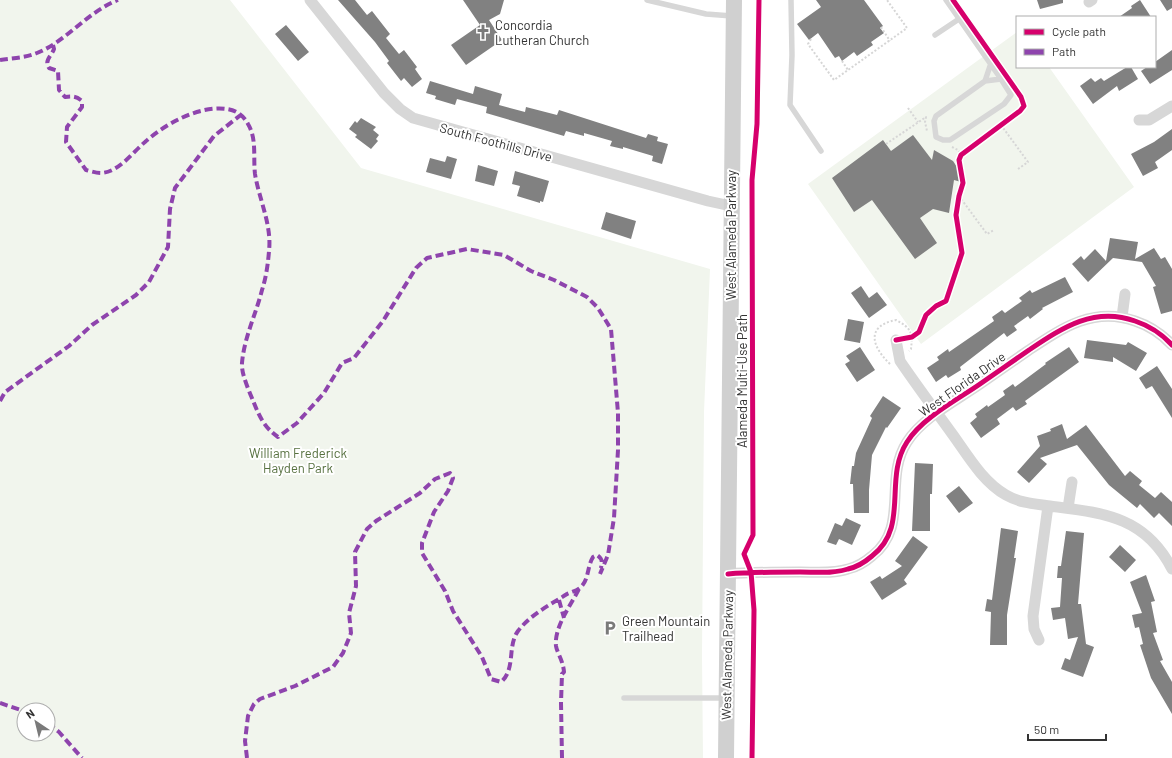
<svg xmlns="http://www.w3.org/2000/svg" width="1172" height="758" font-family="Barlow,sans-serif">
<rect width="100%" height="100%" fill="#fff"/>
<path fill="#f1f5ed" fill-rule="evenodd" d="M0,0H230L361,168L710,269L704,412L702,656L703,758H0ZM24,710H48V734H24Z
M1017,32V67H1049L1134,187L921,344L808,184Z"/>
<path fill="#818181" d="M338,0H355L367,15L372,11L390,34L386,38L399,54L404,50L417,67L415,69L422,79L412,87L404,78L401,81L387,63L389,61L375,42Z
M463,0H504L500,14L489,20L502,40L466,65L451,45L480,25Z
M816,0H864L883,26L880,28L884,33L871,42L873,45L857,56L854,52L842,61L839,56L835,58L818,33L809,40L797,24L821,7Z
M1037,0H1063V3L1040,9Z
M1140,0L1151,17H1119L1132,8L1131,6Z
M1160,0H1172V8L1167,11Z
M286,25L309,52L298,61L275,34Z
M1172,50V70L1150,84L1141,71L1147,67H1155V62Z
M1127,67H1131L1138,79L1119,91L1117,86L1093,104L1080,86L1091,78L1095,82L1101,78L1104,81Z
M430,81L473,94L475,86L502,94L499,105L525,112L526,107L557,115L559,110L646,138L648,134L658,137L657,141L668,144L662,164L652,161L653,156L623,147V149L610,146L612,141L584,133V136L566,131L564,136L486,113L487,107L457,99L455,105L435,99L436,96L426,93Z
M361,118L376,127L373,130L379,135L376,139L378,141L371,149L355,137L357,135L349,129L355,121L357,123Z
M1172,129V150L1155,162L1158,168L1143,176L1131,154L1154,142Z
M913,135L932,160L934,150L953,161L959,170L961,182L954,180L949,213L933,209L920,218L937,243L915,259L872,200L854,212L832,178L883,140L891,151Z
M447,156L457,159L451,179L426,172L430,158L445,162Z
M478,165L498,171L494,186L475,181Z
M515,171L549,181L543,202L540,201V203L517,196L520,186L512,184Z
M606,212L636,221L631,239L601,229Z
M1110,238L1138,242L1135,259L1154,248L1161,259L1165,257L1172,269V311L1161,314L1153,287L1156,286L1142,262L1113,258L1088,282L1072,264L1081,256L1084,260L1095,249L1106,261Z
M1065,277L1073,292L1042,308L1043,309L1030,319L1028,316L1014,326L1017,330L1007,337L1004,333L960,367L961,370L948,378L946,375L936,382L927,368L939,360L937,357L948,349L949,352L994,321L992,317L1002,310L1005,313L1022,301L1019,298L1030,290L1032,293Z
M861,286L869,298L877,292L887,305L869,318L851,293Z
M848,319L864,322L860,343L844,340Z
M1087,340L1126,345L1128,342L1147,353L1136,371L1113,357V362L1084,358Z
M860,347L875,370L857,382L845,364L850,361L846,356Z
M1069,347L1079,362L1025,401L1027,404L1016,411L1013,407L997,419L1000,424L981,438L970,423L977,417L975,414L987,405L988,407L1005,395L1003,391L1013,384L1015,387L1046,364L1045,363Z
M1157,366L1172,389V418L1152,386L1146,389L1139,378Z
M883,396L901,408L887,428L886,427L872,455L869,490V513H854L853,484H850L852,466H854L856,453L872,418L870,416Z
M1062,424L1067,439L1086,425L1125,476L1130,471L1142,481L1139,485L1155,498L1161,492L1172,502V526L1159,513L1154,518L1140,504L1137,508L1109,485L1077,445L1040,458L1047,464L1029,483L1017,472L1040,446L1037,436L1051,431L1050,429Z
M915,463L933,464L932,494H930V531H912Z
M959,486L973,503L959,513L946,496Z
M846,518L861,525L852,545L839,539L836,545L827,542L835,523L842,526Z
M1001,528L1018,531L1014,558H1016L1007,615V645H990L991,612L985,611L987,599L992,600Z
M1066,531L1084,533L1078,604H1081L1086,644L1094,647L1083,677L1061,669L1065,658L1070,660L1078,637L1068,639L1065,618L1053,620L1051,608L1060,607L1062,578H1057L1058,566H1061Z
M913,536L928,547L904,580L907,584L882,600L870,582L880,576L882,579L902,566L895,561Z
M1120,545L1136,560L1125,572L1109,557Z
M1146,575L1155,601L1151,602L1157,632L1153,633L1163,660L1160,661L1172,682V714L1151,678L1140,645L1143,644L1139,627L1135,628L1132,615L1142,613L1130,582Z"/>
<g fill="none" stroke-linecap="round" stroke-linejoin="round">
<path stroke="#d6d6d6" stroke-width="2" stroke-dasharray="2 2" stroke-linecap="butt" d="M881,27L890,41
M811,39L808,44L834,80L907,28L887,0
M842,61L848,70
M908,108L918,122
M1001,125L1028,162L1018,169
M886,144L926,117L925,122L927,131
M952,147L958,150L961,155
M959,196L987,234L994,230
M890,364C872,347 865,326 896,320C911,328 913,332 911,349L909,351"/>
<path stroke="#d7d7d7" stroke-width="5.5" d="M647,0L706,14L732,16
M791,0L792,55L790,105L821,151
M946,0L1001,79
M935,35L959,19
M985,81L1001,79L1011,95L1004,104L950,140H943L936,137L934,121L936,116L985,81L991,63
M624,698H725"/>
<path stroke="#d7d7d7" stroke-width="11" d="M310,0L384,93L400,109L413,118L708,201L731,206
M1089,2L1092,0
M1139,120H1149L1172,106
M1122,317L1125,294
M896,340L900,361C917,386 935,410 953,435C968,456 983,482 1006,495C1020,503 1035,504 1050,506C1103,513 1145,516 1172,569
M1068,508L1072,482
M728,574C752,572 776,572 800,572C816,572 833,574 848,569C857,567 865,562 872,556C910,527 883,479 907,442C922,418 957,400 980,384C996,373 1013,361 1029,350C1062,328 1094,306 1135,321C1150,326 1161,333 1172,345
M1039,640L1034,629L1033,616L1048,506"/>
<path stroke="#d0d0d0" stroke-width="16" d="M726,758L734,0"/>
<path stroke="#8e44ad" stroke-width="4" stroke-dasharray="8 4" stroke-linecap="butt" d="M53,45L54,49C51,57 44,60 49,68L58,71L59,90L65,97C72,96 76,96 82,101V107L67,127L66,142L86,170C90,171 96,173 101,173C119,172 132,153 145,142C165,124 199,105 227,109C236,110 244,116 248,124C257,139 253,157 255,174C259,199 272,225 269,251C268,264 266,278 262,290C256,314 244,338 242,363C241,374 250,393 254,403C260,418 265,428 278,437L297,423L324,393L342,363L354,358L383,321L416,268L427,258L467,249L504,255L531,271L554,280L587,297L598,308L611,329L618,413V450L614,518L608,555L600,574
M0,60C12,58 25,58 37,53C67,41 87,12 118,0
M0,401L5,392L69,346L92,325L136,295L149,282L168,247L170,209L175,188L214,136L242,114
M559,600L564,618
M0,703L24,711
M48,723L59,732L82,758
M247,758L245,741L248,716L254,704L260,699L295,686L333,667L343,653L351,633L349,613L356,586L355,552L367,529L376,521L420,493L435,479L450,473L453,478L448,491L434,512L422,543V553L445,591L453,611L482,657L491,679L501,682C516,669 507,646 518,631C531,614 550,605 567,594C571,592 577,591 581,587C589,579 587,567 593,557L597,555C603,559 602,562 601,568
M562,758L561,703L562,674L564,672C563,660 557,653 556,646C554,627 571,605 579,589"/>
<g stroke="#fff" stroke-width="8">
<path id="cycleway" d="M896,340L912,337L919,332L926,315L936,306L946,301L962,253L956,215L959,196L963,183L959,160L961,155L1020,111L1024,106L1021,97L953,0
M728,574C752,572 776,572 800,572C816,572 833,574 848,569C857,567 865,562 872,556C910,527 883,479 907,442C922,418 957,400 980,384C996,373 1013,361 1029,350C1062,328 1094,306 1135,321C1150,326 1161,333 1172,345
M752,758L754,610L751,572L744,554L753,535L752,180L757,124L759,0"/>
</g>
<use href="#cycleway" stroke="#d6006c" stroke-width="5"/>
</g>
<defs>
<g id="church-bare" transform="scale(1.2)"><path d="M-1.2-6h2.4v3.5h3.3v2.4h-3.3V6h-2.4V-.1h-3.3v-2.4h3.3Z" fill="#7a7a7a" stroke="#fff" stroke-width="2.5" paint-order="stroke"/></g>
<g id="parking-bare" transform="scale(1.2)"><path d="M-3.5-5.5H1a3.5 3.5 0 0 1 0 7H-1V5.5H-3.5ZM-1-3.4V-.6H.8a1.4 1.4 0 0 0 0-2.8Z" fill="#7a7a7a" stroke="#fff" stroke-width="2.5" paint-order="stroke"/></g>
</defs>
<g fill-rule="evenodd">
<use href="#church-bare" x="483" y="32"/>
<use href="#parking-bare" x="610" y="628"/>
</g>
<g text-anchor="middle" stroke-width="4" stroke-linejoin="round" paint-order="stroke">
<g font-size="13" fill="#333" stroke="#fff" text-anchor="start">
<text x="495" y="30">Concordia<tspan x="495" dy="15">Lutheran Church</tspan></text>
<text x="622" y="626">Green Mountain<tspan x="622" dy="15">Trailhead</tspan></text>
</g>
<g font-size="13" fill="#333" stroke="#fff">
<text transform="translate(496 142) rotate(15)" y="5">South Foothills Drive</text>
<text transform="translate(731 235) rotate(-90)" y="5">West Alameda Parkway</text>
<text transform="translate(742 381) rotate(-90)" y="5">Alameda Multi-Use Path</text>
<text transform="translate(962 384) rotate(-35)" y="5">West Florida Drive</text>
<text transform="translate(727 655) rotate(-89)" y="5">West Alameda Parkway</text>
</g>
<g font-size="13" fill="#56703f" stroke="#fff">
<text x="298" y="458">William Frederick<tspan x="298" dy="15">Hayden Park</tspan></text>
</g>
</g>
<rect x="1016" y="16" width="140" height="52" fill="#ffffff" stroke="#adadad"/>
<rect x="1024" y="29" width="20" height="6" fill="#d6006c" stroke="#adadad"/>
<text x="1052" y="36" font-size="12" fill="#333333">Cycle path</text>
<rect x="1024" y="49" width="20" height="6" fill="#8e44ad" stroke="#adadad"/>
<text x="1052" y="56" font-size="12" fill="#333333">Path</text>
<g transform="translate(36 722) rotate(325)"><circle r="19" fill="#ffffff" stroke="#adadad"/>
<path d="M0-3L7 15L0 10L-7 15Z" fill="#7a7a7a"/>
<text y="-6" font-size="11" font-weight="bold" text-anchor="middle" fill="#333333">N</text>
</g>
<path d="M1028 734v6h78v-6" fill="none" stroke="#333333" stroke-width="2"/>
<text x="1034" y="734" font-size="12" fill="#333333" stroke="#ffffff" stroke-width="3" paint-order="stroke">50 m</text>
</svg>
